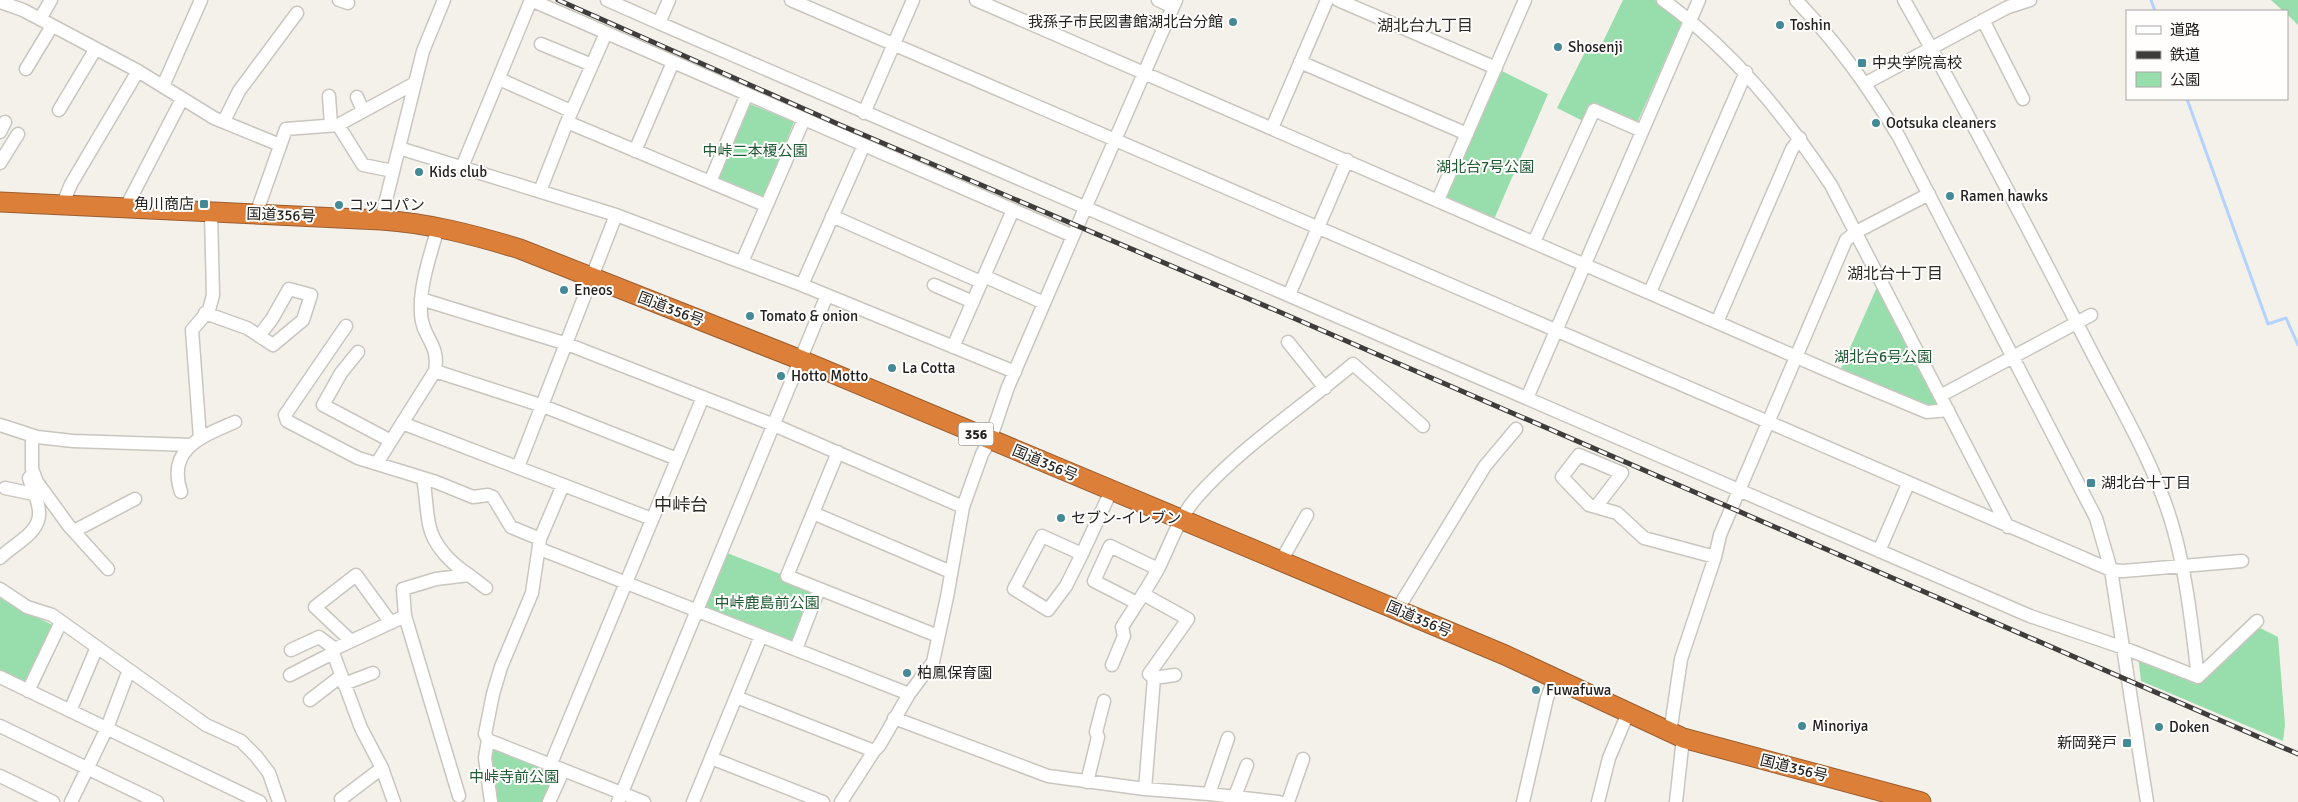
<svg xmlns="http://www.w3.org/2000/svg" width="2298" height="802" font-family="Signika,'Noto Sans JP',sans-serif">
<rect width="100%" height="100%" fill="#f4f1ea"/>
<path fill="#98deac" d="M1623,0H1655L1683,20L1637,123L1591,104L1583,121L1557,108L1590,42L1600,48Z
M2271,0H2298V25L2287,14V11H2283Z
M1496,68L1548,94L1492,224L1438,200Z
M747,103L794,122L763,199L715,179Z
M1881,278L1948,410L1927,412L1838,375Z
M722,551L819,589L796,649L697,611Z
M0,598L58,628L28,691L0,677Z
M2258,627L2278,637L2285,725L2283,741L2141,681L2138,656L2198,679Z
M488,740L563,771L549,802H491Z"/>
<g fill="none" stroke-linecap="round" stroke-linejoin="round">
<path stroke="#b4d2fe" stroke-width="3" d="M2151,0L2155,11
M2187,99L2268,324L2286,318L2298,345"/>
<g stroke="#c8c6bf" stroke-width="15">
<path id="minor" d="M339,0L348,3
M531,0L1073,236L1008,387L990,440L982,454L963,507L947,597L933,662L909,694L879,746L874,751L841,802
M607,0L659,23L669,0
M791,0L2111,570L2123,571L2242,561
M976,0L1838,375L1927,412L1948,410
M1158,0L1173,7
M1338,0L1496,68
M1663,0C1732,50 1784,114 1831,185L2008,527
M1796,0C1838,44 1867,85 1899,137L2096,518L2111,570L2147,802
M1904,0C1968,112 2028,228 2087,343C2118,404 2156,465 2174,531C2187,578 2192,628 2198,677
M0,2L23,10L138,71L214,118L280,145
M40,19L51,0
M1983,20L2023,99
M659,23L2030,616L2124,648L2198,677L2257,621
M541,44L592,65
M1300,62L1467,134
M26,69L52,26
M499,79L571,111
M1866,83L2008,7L2030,0
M163,86L201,0
M329,96L331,125
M357,97L363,111
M59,110L95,50
M864,113L913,0
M224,121L239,91L297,13
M567,122L765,205
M338,125L363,165L393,171
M1272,128L1327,0
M0,132L5,122
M399,148L616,215L802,285L1015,372
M635,151L673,62
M0,163L18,134
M462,167L531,0
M710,182L747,94
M540,191L567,122L606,33
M1438,200L1525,0
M62,206L71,184L138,71
M125,209L182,99
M256,214L286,129L338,125L415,83
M832,216L981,282
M381,220L423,51L444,0
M1073,236L1176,0
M1534,242L1594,110L1642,131
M742,262L804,119
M984,276L1044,303
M802,285L864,145
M934,285L973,302
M1650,292L1746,72
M1289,295L1347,160
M421,299L567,344L774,425L963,507
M205,313L247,328L273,345L303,320L311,295L289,289L272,319L259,336
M1717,322L1792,149L1800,138
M346,326L285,415L287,421L358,458L436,482L473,497L488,495L493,497L511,527L540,539
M1288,342L1325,388
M953,347L1013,210
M358,352L341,373L323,405L391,441
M435,371L543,406L677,459
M1940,396L2091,315
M1527,398L1699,0
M402,423L652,519
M0,425L37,437L73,441L191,445
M32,436V469L37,482L69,526L108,569
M200,438L192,330L209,310L213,295L211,213
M838,452L787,576L938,636
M377,463L435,371C440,343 422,338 421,314C419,285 431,254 438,227
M518,467L616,215
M423,478C426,493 426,509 429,524C433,546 452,564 469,575
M563,485L540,539L532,593L501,667L493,694L485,734L488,740L644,802
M5,488L34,494
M181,492C166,448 203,436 235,422
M1596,507L1622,473L1579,455L1562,477L1589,505L1617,513L1644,538L1715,557
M813,513L951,572
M74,531L135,499
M540,549L909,694
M1879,551L1908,484
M1082,554L1066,586L1048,610L1014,589L1042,536L1082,554L1111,491
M0,558C12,545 41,533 39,512C39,501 32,488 29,478L31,476
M1281,561L1307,515
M0,589L27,607L52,615L206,725L241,741L256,756L269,773L279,802
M1143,594L1188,619L1149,674L1154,678L1145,789
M1137,603L1094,581L1110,546L1158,569
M1397,610L1485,466L1516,429
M405,616L459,796
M351,641L315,607L356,575L391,623
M796,649L819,589
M291,650L319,637L335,649
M1112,665L1124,636L1122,627C1134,608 1147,589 1158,569C1170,545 1178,519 1196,498C1242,446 1300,409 1353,364L1423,426
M290,675L333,653
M0,677L260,802
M1154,678L1175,675
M344,684L373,673
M28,691L61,622
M736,697L874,751
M310,700L341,676
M70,711L97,647
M894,718L1048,776L1145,789L1209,794L1279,802
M0,726L157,802
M1670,733L1681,659L1715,557L1720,535L1846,240L1856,232L1929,194
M488,740L485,758L491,802
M711,758L823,802
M550,766L703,397
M0,776L53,802
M1087,782L1098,737L1096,732L1104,701
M1209,794L1228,738
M1235,796L1247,765
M341,799L382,768
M71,802L107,728L129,670
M394,802L382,768L361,728L332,650L405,616L403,589L436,579L469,575L486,588
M549,802L563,771
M618,802L827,295
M693,802L761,636
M1288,802L1303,759
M1523,802L1547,698L1555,677
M1598,802L1609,758L1628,713
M1676,802L1683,738"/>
</g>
<g stroke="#9b5e30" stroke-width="21">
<path id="highway" d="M0,202L381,220C429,223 474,235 520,249L801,360L1505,655L1683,738L1921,802"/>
</g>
<use href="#minor" stroke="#fff" stroke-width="12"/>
<use href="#highway" stroke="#dc7f39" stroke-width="19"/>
<g stroke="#3f3d3b" stroke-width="5">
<path id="rail" d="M558,0L838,124L1282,313L2298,754"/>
</g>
<use href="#rail" stroke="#fffefd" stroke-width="3" stroke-dasharray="9" stroke-linecap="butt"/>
</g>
<g fill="#448996" stroke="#fffefd" stroke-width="2">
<circle cx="1233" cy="22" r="5"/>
<circle cx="1780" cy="25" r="5"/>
<circle cx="1558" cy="47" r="5"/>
<rect x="1857" y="58" width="10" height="10" rx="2.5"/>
<circle cx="1876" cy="123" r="5"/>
<circle cx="419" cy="172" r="5"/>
<circle cx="1950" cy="196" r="5"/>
<rect x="199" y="199" width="10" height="10" rx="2.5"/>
<circle cx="339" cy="205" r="5"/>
<circle cx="564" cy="290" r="5"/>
<circle cx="750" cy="316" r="5"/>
<circle cx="892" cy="368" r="5"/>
<circle cx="781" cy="376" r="5"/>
<rect x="2086" y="478" width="10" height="10" rx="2.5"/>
<circle cx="1061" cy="518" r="5"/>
<circle cx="907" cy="673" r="5"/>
<circle cx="1536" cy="690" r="5"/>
<circle cx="1802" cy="726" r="5"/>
<circle cx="2159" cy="727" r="5"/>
<rect x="2122" y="738" width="10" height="10" rx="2.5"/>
</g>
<g text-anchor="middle" stroke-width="4" stroke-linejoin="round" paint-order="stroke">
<rect fill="#fffefd" stroke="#656462" stroke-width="1" x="958.5" y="422.5" width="35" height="23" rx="4"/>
<g font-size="14" font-weight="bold" fill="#232220">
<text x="976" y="439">356</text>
</g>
<g font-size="15" fill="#232220" stroke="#fffefd" text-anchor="start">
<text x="1223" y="27" text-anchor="end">我孫子市民図書館湖北台分館</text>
<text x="1790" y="30">Toshin</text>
<text x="1568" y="52">Shosenji</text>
<text x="1872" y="68">中央学院高校</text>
<text x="1886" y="128">Ootsuka cleaners</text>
<text x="429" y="177">Kids club</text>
<text x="1960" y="201">Ramen hawks</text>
<text x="194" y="209" text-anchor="end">角川商店</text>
<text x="349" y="210">コッコパン</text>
<text x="574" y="295">Eneos</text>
<text x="760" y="321">Tomato &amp; onion</text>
<text x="902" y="373">La Cotta</text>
<text x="791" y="381">Hotto Motto</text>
<text x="2101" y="488">湖北台十丁目</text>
<text x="1071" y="523">セブン-イレブン</text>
<text x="917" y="678">柏鳳保育園</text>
<text x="1546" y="695">Fuwafuwa</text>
<text x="1812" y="731">Minoriya</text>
<text x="2169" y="732">Doken</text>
<text x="2117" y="748" text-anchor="end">新岡発戸</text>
</g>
<g font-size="15" fill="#1f5a35" stroke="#fffefd">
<text x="755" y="156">中峠二本榎公園</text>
<text x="1485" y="172">湖北台7号公園</text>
<text x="1883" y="362">湖北台6号公園</text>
<text x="767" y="608">中峠鹿島前公園</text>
<text x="514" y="782">中峠寺前公園</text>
</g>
<g font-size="15" fill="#232220" stroke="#fffefd">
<text transform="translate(281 215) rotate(2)" y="5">国道356号</text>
<text transform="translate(671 309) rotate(21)" y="5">国道356号</text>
<text transform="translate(1045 463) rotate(23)" y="5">国道356号</text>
<text transform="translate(1419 619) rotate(23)" y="5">国道356号</text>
<text transform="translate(1794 768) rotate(14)" y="5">国道356号</text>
</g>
<g font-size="16" fill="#2e2c26" stroke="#fffefd">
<text x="1425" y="31">湖北台九丁目</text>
<text x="1895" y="279">湖北台十丁目</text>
</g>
<g font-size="18" fill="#2e2c26" stroke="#fffefd">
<text x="681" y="511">中峠台</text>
</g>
</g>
<rect x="2126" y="10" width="162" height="90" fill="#fffefd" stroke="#a7a6a5"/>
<rect x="2136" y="26" width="25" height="8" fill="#ffffff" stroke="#a7a6a5"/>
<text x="2170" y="35" font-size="15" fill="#232220">道路</text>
<rect x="2136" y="51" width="25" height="8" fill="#3f3d3b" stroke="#a7a6a5"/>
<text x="2170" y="60" font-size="15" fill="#232220">鉄道</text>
<rect x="2136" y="72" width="25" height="15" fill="#98deac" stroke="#a7a6a5"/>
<text x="2170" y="85" font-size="15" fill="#232220">公園</text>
</svg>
